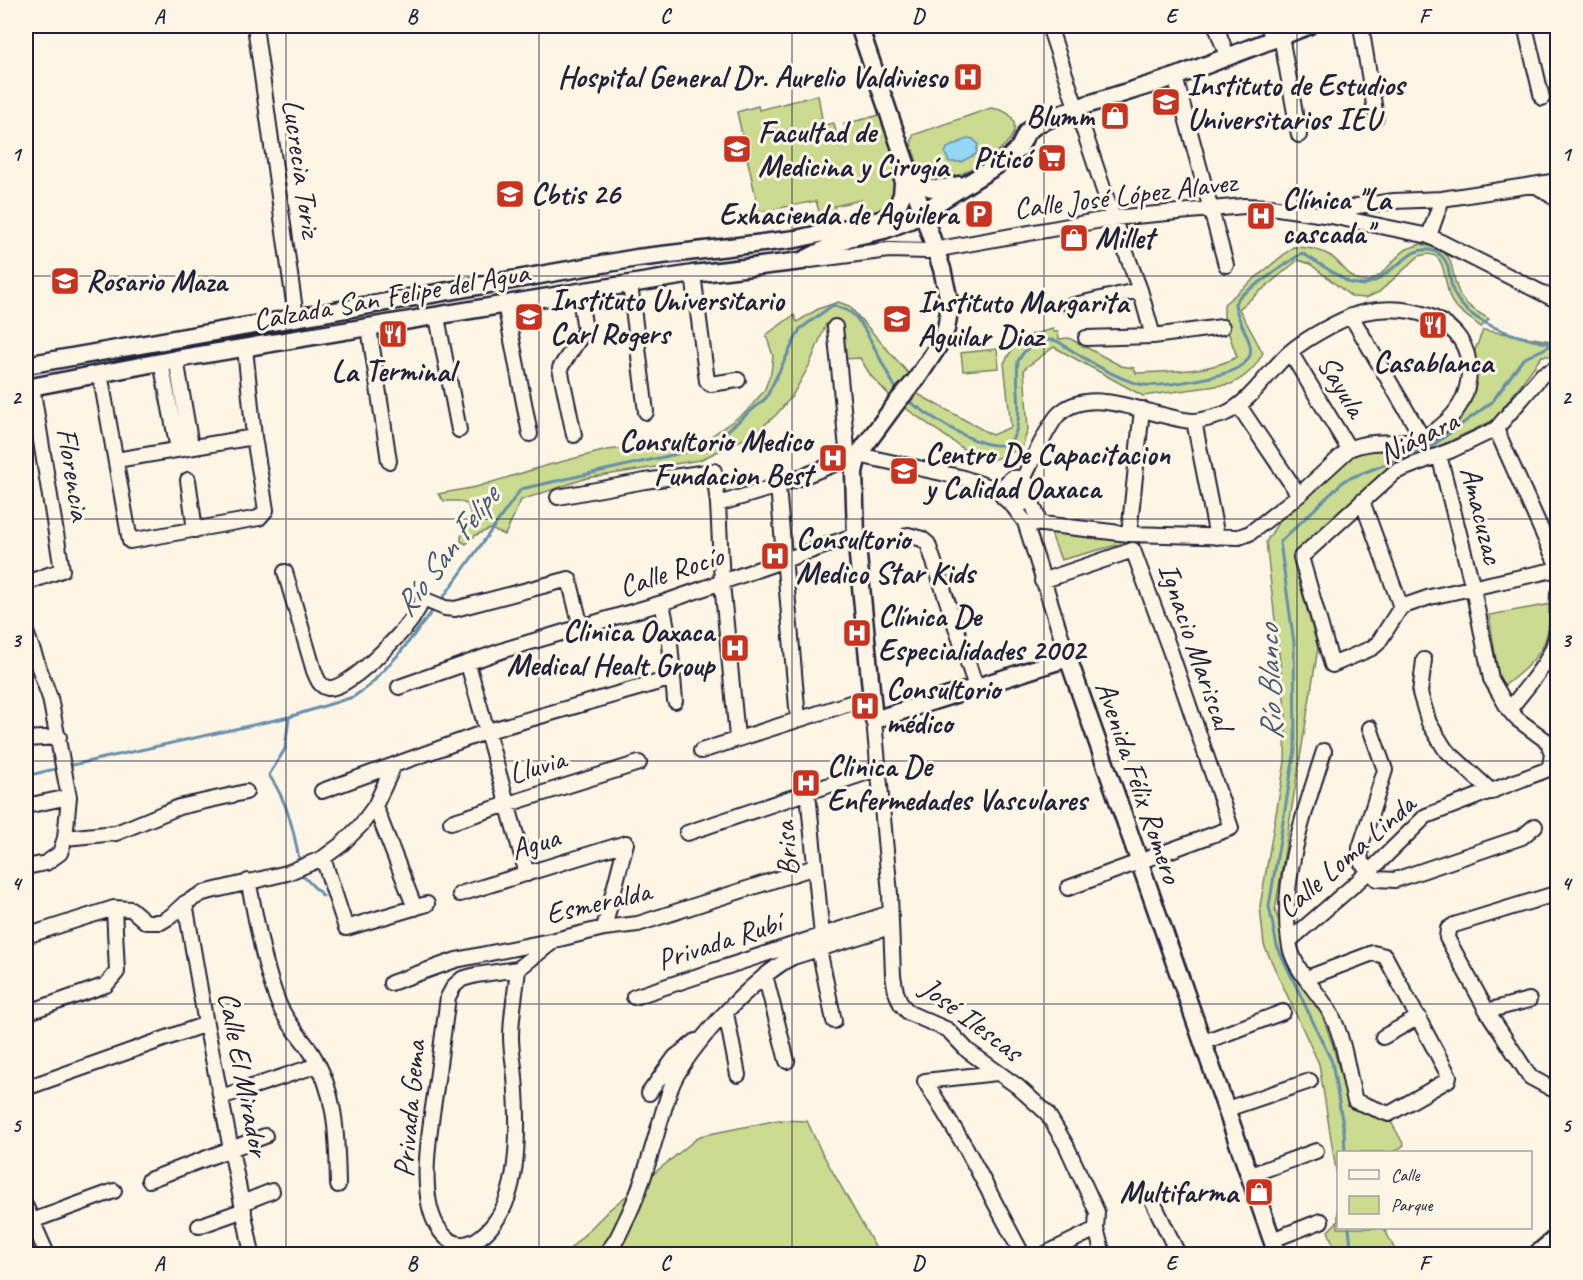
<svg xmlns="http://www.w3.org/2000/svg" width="1583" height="1280" font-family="Caveat,sans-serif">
<rect width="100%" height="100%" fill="#fcf5e5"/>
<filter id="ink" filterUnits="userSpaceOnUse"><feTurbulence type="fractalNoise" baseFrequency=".0167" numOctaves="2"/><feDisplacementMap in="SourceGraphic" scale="12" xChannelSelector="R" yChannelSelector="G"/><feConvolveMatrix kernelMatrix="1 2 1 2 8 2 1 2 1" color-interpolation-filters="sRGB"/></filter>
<g filter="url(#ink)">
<path fill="#cada8e" stroke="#767e64" stroke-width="1.5" d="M818,95L823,125L834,123L839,146L849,144L844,124L880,115C888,140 914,194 882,211C877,213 870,214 864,215L861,200L834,206L837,219L822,221L816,201L759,212L737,112L758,106L759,110Z
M991,108C999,109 1008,111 1012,118C1028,144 964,172 946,182L923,178L911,145L913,135Z
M1421,244C1462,253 1446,266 1460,295C1466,306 1479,313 1489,319L1481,327C1474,321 1457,310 1452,302C1442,287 1450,245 1419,256L1379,292L1366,298L1352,297L1310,264L1298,260L1239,309L1263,353C1255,368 1246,377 1231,384L1143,396L1054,347L1024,369L1028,429L1022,448L990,461L975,457L904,407L916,393L992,435L1011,427L1004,363L1019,338L1053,329L1054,332H1058L1059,339L1069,338L1121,366L1134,368L1136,373C1169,371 1207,373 1237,357L1224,320V304L1293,247C1305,247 1318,249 1329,255C1342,262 1351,284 1367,281C1385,277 1393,257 1407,249C1411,247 1417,246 1421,244Z
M838,302L849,306L909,374L890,396L871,376L860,358L843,359L839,326L826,324L809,366L792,396L776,415L754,434L700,460L587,478L521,500L505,535L490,529L476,535L466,544L461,541V536C472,526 474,518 467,504L458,501H444L438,494L476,487L545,466L607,450L707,439L747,411L764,391L771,373L773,356L766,335L794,315L797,322L818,309Z
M1483,330L1557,342V356H1542L1494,420L1394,468L1305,546L1294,564L1318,648L1275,911L1303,982L1321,1012L1333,1046L1347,1099L1390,1120L1404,1145L1394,1152H1338V1228H1384L1397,1254H1337L1328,1231L1338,1221L1337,1176L1319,1064L1264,945L1260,906L1285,762L1286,715L1266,542L1281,518L1356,446L1416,444L1470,398L1475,350Z
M997,349L999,368L963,371L961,353Z
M1050,531L1128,542L1061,560Z
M1552,604C1550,647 1537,660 1504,686L1499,679L1489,615Z
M778,1120L807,1121L820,1149L879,1254H565L610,1209L700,1136Z"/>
<path fill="#93d6f5" stroke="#668eab" stroke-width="1.5" d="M969,138L973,139L978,144L976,154L961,162H949L945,153L947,148Z"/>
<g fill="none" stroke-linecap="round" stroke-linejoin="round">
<path stroke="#668eab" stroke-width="3" d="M907,400C925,412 1002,469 1015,434C1023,412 1015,384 1018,361C1026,346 1040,337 1057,341C1081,356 1112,377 1139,384C1156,389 1211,378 1229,372C1237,369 1247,364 1250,355C1254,340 1235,319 1235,303L1240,296L1302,253L1350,283L1363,285L1377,280L1413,253C1422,249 1431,248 1439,254C1450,261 1449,277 1452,288C1464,325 1523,339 1558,345
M440,602L521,489L708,447L766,398L800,329L833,305C838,308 846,309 851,313C867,324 884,372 898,391
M289,717L285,749L269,775C288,802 294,832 300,864
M68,766L289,717L353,697L369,686L399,654L434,609
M26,776L59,768
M301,870L302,875L323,896
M1345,1152L1344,1131L1332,1062L1277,946L1269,906L1295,749L1294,643L1280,542L1345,480L1432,446L1492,402L1523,359L1554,344
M1349,1228L1352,1254"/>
<g stroke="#22223b" stroke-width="18">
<path id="minor" d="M255,26L296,317
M1049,26L1113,218L1140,290L1153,336
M1216,26L1227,56
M1268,26L1273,40
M1361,26L1376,117
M1525,26L1542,98
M1281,36L1299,135
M1175,77L1226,265
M1535,185L1558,200
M1331,216L1357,206L1394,201L1442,199L1558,181
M1429,236L1442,199
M810,260L889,250L928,251L1113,218L1244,206L1271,207L1331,216L1429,236L1558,301
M693,274L707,381L710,384L738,380
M630,284L646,412
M505,304L530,434
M1070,306L1140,290
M1351,316L1422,437
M437,317L459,430
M369,327L389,461
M835,327L848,459
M1086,338L1153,336L1222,327
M1290,352L1349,449
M176,359L191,446
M161,362L178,449
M1558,368L1542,375L1496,429L1452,450L1395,472L1301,557L1332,665L1372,648L1378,643L1401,607L1430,597L1558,569
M100,373L130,541L259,518L266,510L254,437L245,348
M1239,406L1299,495
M1194,421L1217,537
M1496,429L1558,567
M574,435L560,368L585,330L579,292
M116,460L254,437
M1023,479C1031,464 1048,425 1058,415C1091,382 1154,419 1193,421C1201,421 1215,417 1224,414C1251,403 1268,371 1290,352C1305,339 1345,316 1365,312C1410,302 1471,319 1469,373C1468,393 1461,408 1447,421C1413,454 1382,434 1349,449L1299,495L1250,533L1239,537L1129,534L1025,522
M188,480L195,530
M778,486L798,719
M1030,496C1026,503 1022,505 1013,506L1003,497V486L1012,478C1031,476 1027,487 1031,500C1034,508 1037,515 1040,523
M558,497L645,481L714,471L718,504L722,583L737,737
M1362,501L1401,607
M718,504L778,486L858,455L960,477L1002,491
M1013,506L1025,522L1068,658
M1129,534L1142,409
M908,535L922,539L928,544L976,687
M285,572L314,671C317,678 319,686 328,688C347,691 401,635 412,619C416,613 420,606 423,599L445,608L455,609L569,579L581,627
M1042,581L1133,550L1171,653L1231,828L1068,888
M26,583L62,570L32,386
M662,603L670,643L675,701
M26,632L50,698L69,797L65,838L60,853L46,863L26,867
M1424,660L1420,693L1429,723L1445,749L1492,792
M468,664L527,874
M399,687L507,649L662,603L856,535
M1509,710C1523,691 1547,666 1554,644C1559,628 1557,610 1558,593
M874,720L890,894L893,976L896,992L901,1004L909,1013L948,1030L968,1051L1017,1086L1047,1113L1066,1145L1097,1212L1096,1229L1103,1254
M1370,728L1385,770L1360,848L1361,862L1377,879L1395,880L1522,837L1535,826
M26,739L59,737
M701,751L872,696
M322,791L488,731L673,678
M808,793L822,936
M26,806L69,797
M375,806L415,908
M451,822L639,763
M687,833L880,768
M65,838L116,833L179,807L246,792
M323,858L346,928L427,904
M248,881C257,921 263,964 278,1002C285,1021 300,1035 311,1052C337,1092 337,1139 338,1185
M1558,893L1454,925L1448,929L1447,938L1487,1011L1530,1077L1558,1092
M460,894L626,843
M185,903L206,1024L252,1254
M604,928L626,843
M26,936L114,908L131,909L146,922H161L171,916L185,903L203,893L287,873L323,858L342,844L361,825L375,806L394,765
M1289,941C1279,880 1306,808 1324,751
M819,949L834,1021
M518,969C516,991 511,1014 511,1037C511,1050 514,1064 515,1077C518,1114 520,1164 507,1199C497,1229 461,1267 437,1226C417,1191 431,1124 436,1087C440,1057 444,1027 448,997L454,986L462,979L476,975L518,969L555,940
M765,975L787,1061
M1307,978L1373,953L1385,956L1449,1076L1448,1080L1389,1114L1355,1101C1348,1074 1345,1042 1332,1016C1319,991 1292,970 1289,941L1370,871L1426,816L1546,770L1550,766L1552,754L1548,742L1517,719L1509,710L1491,679L1473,588L1439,455
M391,983L456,960L555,940L604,928L638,924L815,867
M634,997L890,913
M1487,1011L1529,1000
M26,1013L106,985L117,972L114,908
M726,1013L738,1075
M1383,1037L1419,1017
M1204,1042L1283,1012
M997,1073L925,1081L966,1148L1022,1254
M26,1088L206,1024
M649,1093L675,1057L696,1041
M221,1097L318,1065
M1227,1109L1310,1081
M1250,1175L1316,1151
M149,1180L265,1136
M1153,1202L1178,1254
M242,1203L272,1191
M26,1207L47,1254
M32,1221L114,1191
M199,1226L244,1210
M1272,1240L1321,1221
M605,1254C614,1246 619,1235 624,1224C646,1181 655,1135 670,1090C682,1052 757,974 793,957L890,927
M1045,1254L1096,1229"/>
</g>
<g stroke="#22223b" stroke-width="21">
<path id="major" d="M859,26L942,269L950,305L946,329L937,348L916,380L897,402L858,455L854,472L856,535L874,720L1068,658L1277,1254
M910,169C927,192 933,191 959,185
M26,365L637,258L796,239L870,223L883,219L896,209L902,195L904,171
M26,388L176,359L579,292L693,274L802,261L848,238L884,230L910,220L1010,157L1019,148L1027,132L1037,124L1076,108L1175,77L1308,26
M1537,1254L1558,1236"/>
</g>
<use href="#minor" stroke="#fcf5e5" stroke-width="14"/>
<use href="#major" stroke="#fcf5e5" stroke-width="16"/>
</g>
</g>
<path fill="none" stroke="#22223b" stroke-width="1.5" stroke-opacity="0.55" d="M286,26V1254M539,26V1254M792,26V1254M1044,26V1254M1297,26V1254M26,276H1558M26,519H1558M26,761H1558M26,1004H1558"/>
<defs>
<g id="hospital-square" transform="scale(1.5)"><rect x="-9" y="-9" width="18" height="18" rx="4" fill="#c8321e" stroke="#fcf5e5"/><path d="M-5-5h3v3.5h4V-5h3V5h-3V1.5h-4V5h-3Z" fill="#fff"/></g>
<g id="university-square" transform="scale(1.5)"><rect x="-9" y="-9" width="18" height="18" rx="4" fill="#c8321e" stroke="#fcf5e5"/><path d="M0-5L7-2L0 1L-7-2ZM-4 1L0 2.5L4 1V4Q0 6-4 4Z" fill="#fff"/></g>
<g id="shop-square" transform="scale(1.5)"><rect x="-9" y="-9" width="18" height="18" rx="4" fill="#c8321e" stroke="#fcf5e5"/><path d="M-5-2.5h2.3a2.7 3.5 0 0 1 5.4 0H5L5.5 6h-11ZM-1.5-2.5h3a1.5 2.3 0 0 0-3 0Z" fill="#fff"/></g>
<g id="supermarket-square" transform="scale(1.5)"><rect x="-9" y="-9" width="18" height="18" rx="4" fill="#c8321e" stroke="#fcf5e5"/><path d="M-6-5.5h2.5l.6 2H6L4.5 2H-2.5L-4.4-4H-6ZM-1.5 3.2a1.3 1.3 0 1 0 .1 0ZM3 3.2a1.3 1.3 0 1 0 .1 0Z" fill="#fff"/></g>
<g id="school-square" transform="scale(1.5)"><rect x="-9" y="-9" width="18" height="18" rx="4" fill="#c8321e" stroke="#fcf5e5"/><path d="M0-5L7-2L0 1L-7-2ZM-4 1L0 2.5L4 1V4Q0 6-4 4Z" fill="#fff"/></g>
<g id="parking-square" transform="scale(1.5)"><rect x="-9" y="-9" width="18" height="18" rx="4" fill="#c8321e" stroke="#fcf5e5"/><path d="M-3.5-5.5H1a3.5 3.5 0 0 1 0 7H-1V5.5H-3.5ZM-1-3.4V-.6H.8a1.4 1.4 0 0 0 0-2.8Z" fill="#fff"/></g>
<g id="restaurant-square" transform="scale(1.5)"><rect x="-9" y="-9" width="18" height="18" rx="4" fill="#c8321e" stroke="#fcf5e5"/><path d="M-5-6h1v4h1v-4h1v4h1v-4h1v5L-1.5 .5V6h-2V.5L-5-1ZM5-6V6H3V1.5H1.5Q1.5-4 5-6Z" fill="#fff"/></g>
</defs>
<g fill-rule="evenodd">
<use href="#hospital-square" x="968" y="77"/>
<use href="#university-square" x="1166" y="102"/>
<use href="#shop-square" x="1115" y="116"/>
<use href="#university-square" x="737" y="149"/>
<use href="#supermarket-square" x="1052" y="158"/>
<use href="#school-square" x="510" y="194"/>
<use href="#parking-square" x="979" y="214"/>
<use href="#hospital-square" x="1261" y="216"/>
<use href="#shop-square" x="1074" y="238"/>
<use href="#school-square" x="65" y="281"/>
<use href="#university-square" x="529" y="317"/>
<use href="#school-square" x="897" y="319"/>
<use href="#restaurant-square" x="1433" y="325"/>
<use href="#restaurant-square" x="393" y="334"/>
<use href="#hospital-square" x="833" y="458"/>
<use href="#university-square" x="904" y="471"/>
<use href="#hospital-square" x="775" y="556"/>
<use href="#hospital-square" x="857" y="633"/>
<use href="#hospital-square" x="735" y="648"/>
<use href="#hospital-square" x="865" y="706"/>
<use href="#hospital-square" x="806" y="783"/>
<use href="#shop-square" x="1259" y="1192"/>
</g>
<g text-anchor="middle" stroke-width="6" stroke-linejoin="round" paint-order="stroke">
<g font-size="30" font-weight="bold" fill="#22223b" stroke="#fcf5e5" text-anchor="start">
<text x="947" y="87" text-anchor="end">Hospital General Dr. Aurelio Valdivieso</text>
<text x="1187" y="95">Instituto de Estudios<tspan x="1187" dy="34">Universitarios IEU</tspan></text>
<text x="1094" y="126" text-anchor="end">Blumm</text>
<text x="758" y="142">Facultad de<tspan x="758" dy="34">Medicina y Cirugía</tspan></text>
<text x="1031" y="168" text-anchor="end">Piticó</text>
<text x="531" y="204">Cbtis 26</text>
<text x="1282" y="209">Clínica "La<tspan x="1282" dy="34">cascada"</tspan></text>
<text x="958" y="224" text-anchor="end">Exhacienda de Aguilera</text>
<text x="1095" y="248">Millet</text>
<text x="86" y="291">Rosario Maza</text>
<text x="550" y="310">Instituto Universitario<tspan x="550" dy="34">Carl Rogers</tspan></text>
<text x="918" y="312">Instituto Margarita<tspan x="918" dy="34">Aguilar Diaz</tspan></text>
<text x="1433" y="372" text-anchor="middle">Casablanca</text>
<text x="393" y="381" text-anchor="middle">La Terminal</text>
<text x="812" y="451" text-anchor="end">Consultorio Medico<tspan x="812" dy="34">Fundacion Best</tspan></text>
<text x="925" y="464">Centro De Capacitacion<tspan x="925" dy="34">y Calidad Oaxaca</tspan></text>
<text x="796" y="549">Consultorio<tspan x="796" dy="34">Medico Star Kids</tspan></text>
<text x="878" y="626">Clínica De<tspan x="878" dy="34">Especialidades 2002</tspan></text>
<text x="714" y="641" text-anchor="end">Clinica Oaxaca<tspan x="714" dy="34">Medical Healt Group</tspan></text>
<text x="886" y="699">Consultorio<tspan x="886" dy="34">médico</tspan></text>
<text x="827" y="776">Clinica De<tspan x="827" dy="34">Enfermedades Vasculares</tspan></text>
<text x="1238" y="1202" text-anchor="end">Multifarma</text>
</g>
<g font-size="30" fill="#22223b" stroke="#fcf5e5">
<text transform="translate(302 168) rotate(82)" y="10">Lucrecia Toriz</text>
<text transform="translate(1125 195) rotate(-7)" y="10">Calle José López Alavez</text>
<text transform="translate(391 296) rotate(-10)" y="10">Calzada San Felipe del Agua</text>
<text transform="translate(1342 386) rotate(59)" y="10">Sayula</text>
<text transform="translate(1418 437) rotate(-26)" y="10">Niágara</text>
<text transform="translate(74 474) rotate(81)" y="10">Florencia</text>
<text transform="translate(1482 515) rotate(76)" y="10">Amacuzac</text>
<text transform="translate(671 571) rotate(-18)" y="10">Calle Rocío</text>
<text transform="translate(1196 646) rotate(71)" y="10">Ignacio Mariscal</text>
<text transform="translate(537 766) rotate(-17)" y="10">Lluvia</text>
<text transform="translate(1139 782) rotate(71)" y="10">Avenida Félix Romero</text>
<text transform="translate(535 843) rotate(-17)" y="10">Agua</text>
<text transform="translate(786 849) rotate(-95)" y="10">Brisa</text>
<text transform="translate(1346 856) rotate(-41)" y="10">Calle Loma Linda</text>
<text transform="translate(598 902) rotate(-13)" y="10">Esmeralda</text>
<text transform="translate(719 941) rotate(-18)" y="10">Privada Rubí</text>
<text transform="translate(972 1019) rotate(37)" y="10">José Ilescas</text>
<text transform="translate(244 1074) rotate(79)" y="10">Calle El Mirador</text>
<text transform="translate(409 1109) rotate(-85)" y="10">Privada Gema</text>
</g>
<g font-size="32" font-style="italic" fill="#445873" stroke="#fcf5e5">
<text transform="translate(446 551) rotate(-53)" y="11">Río San Felipe</text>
<text transform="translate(1269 683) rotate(-92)" y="11">Río Blanco</text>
</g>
</g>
<rect width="1583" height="1280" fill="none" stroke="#fcf5e5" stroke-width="66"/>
<rect x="1337" y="1151" width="195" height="78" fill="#fcf5e5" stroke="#a5a1a1" stroke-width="1.5"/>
<rect x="1349" y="1170" width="30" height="9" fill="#fcf5e5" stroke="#a5a1a1" stroke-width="1.5"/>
<text x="1391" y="1181" font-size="18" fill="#22223b">Calle</text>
<rect x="1349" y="1196" width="30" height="18" fill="#cada8e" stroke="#a5a1a1" stroke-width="1.5"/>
<text x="1391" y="1211" font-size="18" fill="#22223b">Parque</text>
<rect x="33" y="33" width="1517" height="1214" fill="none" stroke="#22223b" stroke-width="2"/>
<g font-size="20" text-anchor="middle" font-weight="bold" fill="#22223b">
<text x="159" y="23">A</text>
<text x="412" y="23">B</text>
<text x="665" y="23">C</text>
<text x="918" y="23">D</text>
<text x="1171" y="23">E</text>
<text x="1424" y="23">F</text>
<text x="16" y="161">1</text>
<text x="1566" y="161">1</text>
<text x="16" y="404">2</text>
<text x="1566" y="404">2</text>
<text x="16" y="647">3</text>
<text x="1566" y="647">3</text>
<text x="16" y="890">4</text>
<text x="1566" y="890">4</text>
<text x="16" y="1132">5</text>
<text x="1566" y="1132">5</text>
<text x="159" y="1270">A</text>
<text x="412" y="1270">B</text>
<text x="665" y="1270">C</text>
<text x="918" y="1270">D</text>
<text x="1171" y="1270">E</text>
<text x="1424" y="1270">F</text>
</g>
</svg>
